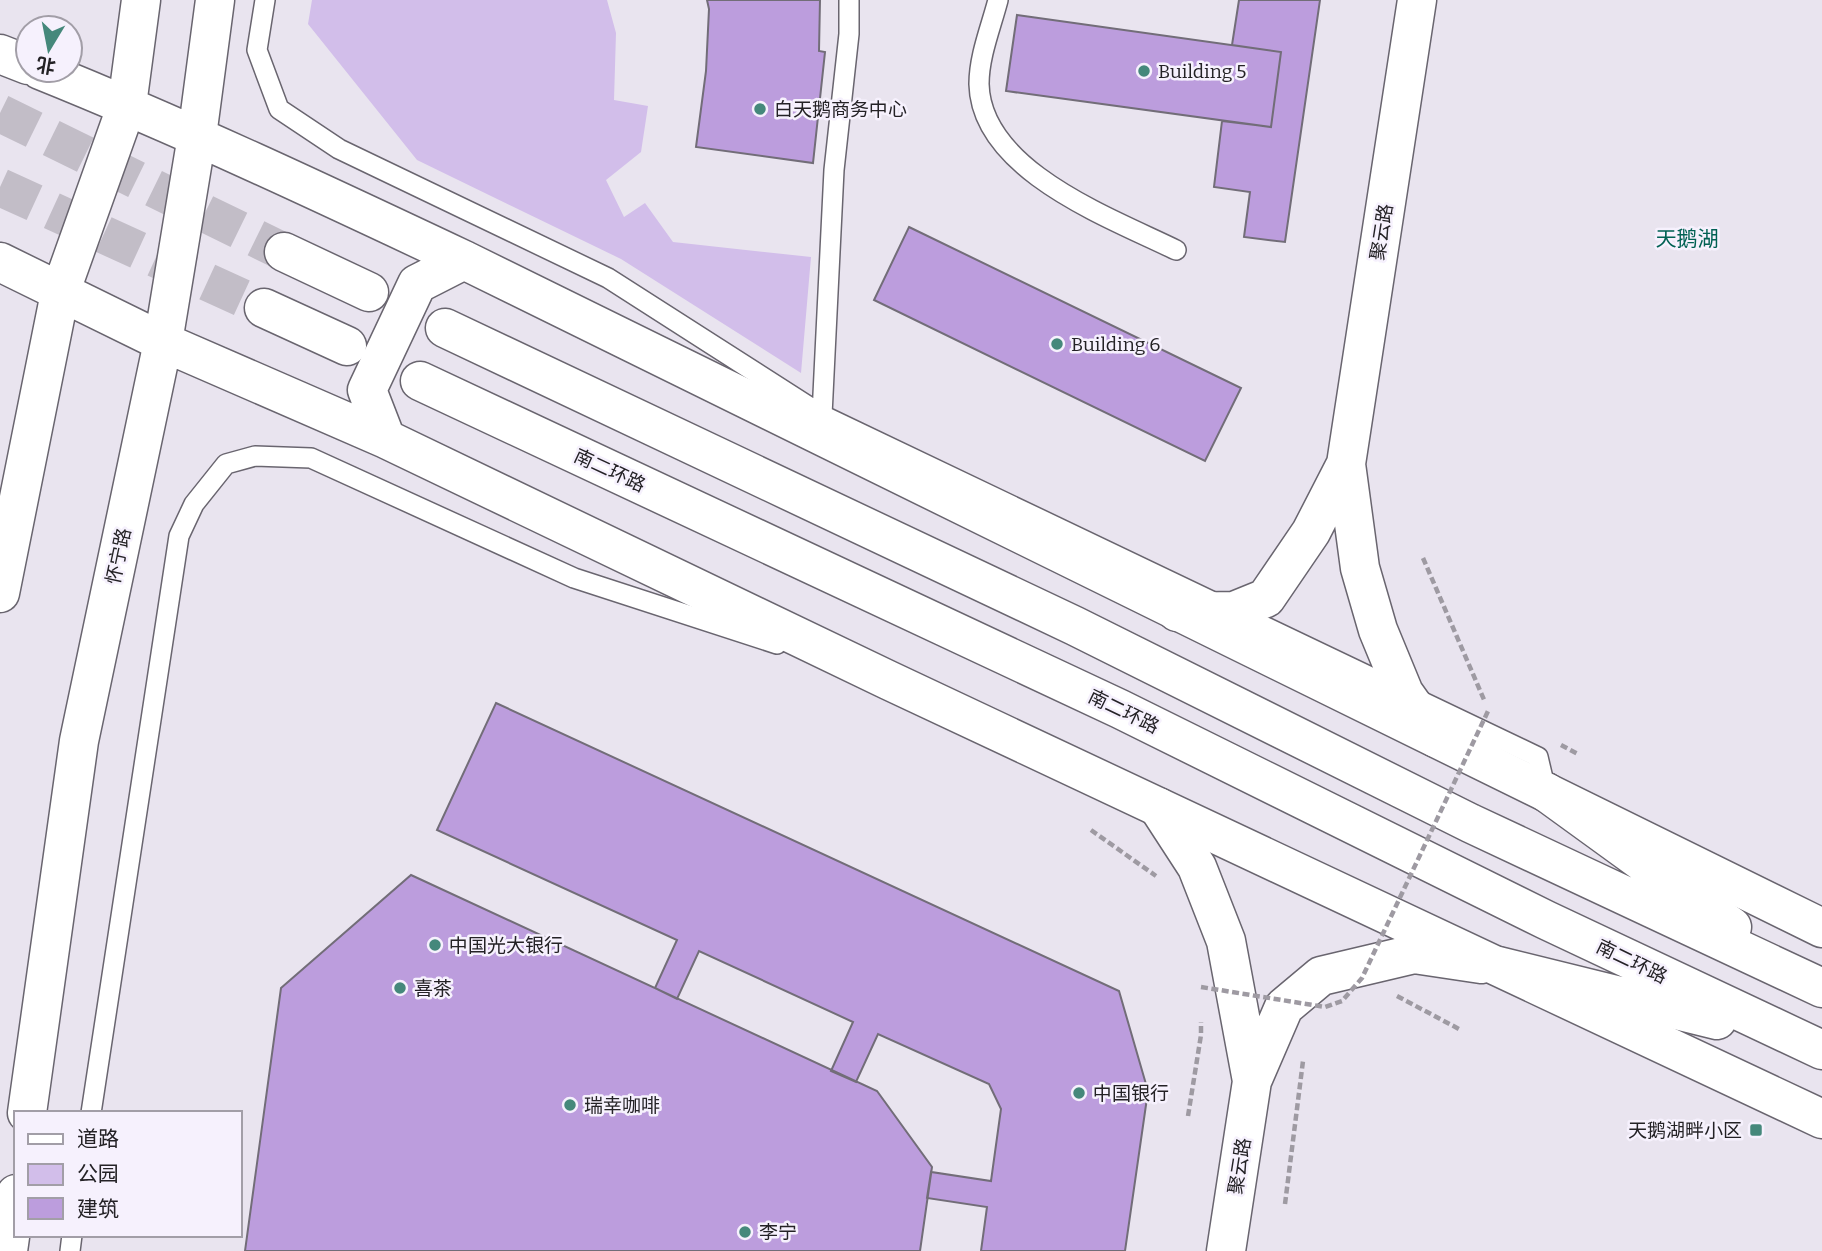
<svg xmlns="http://www.w3.org/2000/svg" width="1822" height="1251" font-family="Bitter,'Noto Sans SC',serif">
<rect width="100%" height="100%" fill="#e9e4ef"/>
<path fill="#d2beea" d="M312,0H607L616,33L614,100L648,106L641,152L606,180L624,217L645,203L673,242L811,257L801,373L621,259L417,160L308,24Z"/>
<path fill="#bc9ddd" stroke="#726d78" stroke-width="2" d="M707,0H820L819,51L825,52L813,163L696,147L706,71L709,9Z
M707,0H820L819,51L825,52L813,163L696,147L706,71L709,9Z
M1239,0H1320L1285,242L1244,237L1250,192L1214,187L1222,121L1271,127L1281,52L1232,45Z
M1017,15L1281,52L1271,127L1006,91Z
M909,227L1241,388L1205,461L874,300Z
M496,703L1119,991L1148,1091L1125,1251H981L987,1207L927,1198L931,1172L991,1181L1001,1109L989,1084L878,1034L856,1082L831,1071L853,1022L699,951L677,999L655,988L677,940L437,830Z
M411,875L877,1091L932,1167L920,1251H245L281,988Z"/>
<g fill="none" stroke-linecap="round" stroke-linejoin="round">
<path stroke="#c2bdc7" stroke-width="38" stroke-dasharray="38 19" stroke-linecap="butt" d="M0,113L284,252
M0,187L264,308"/>
<g stroke="#69656f" stroke-width="22">
<path id="service" d="M265,0L257,50L279,109L339,149L608,278L822,415L1538,757L1546,791
M998,0C991,27 979,56 979,84C981,171 1111,218 1176,250
M822,415L834,170L849,34V0
M91,1113L179,536L194,504L226,464L255,456L311,458L574,578L777,644
M70,1251L72,1235"/>
</g>
<g stroke="#69656f" stroke-width="41">
<path id="minor" d="M1417,0L1346,464L1360,568L1378,630L1404,693L1436,738
M1177,612L1234,611L1266,598L1311,532L1346,464
M1158,807L1197,867L1226,941L1252,1081L1284,1007L1321,976L1414,954L1481,964
M1226,1251L1252,1081"/>
</g>
<g stroke="#69656f" stroke-width="41">
<path id="primary" d="M0,54L28,65
M40,70C184,128 324,194 464,260L1822,928
M0,262L163,342L386,439L888,680L1822,1119
M386,439L367,390L417,284L464,260
M0,593L60,293L127,105L141,0
M27,1113L79,741L163,342L197,136L215,0
M8,1251L16,1194"/>
</g>
<g stroke="#69656f" stroke-width="41">
<path id="trunk" d="M284,252L369,292
M264,308L347,346
M445,328L1075,626L1470,823L1822,988
M420,381L1120,709L1546,920L1822,1050
M1546,792L1732,927
M1498,966L1717,1020"/>
</g>
<path stroke="#9e9aa2" stroke-width="4.5" stroke-dasharray="7 3.5" stroke-linecap="butt" d="M1423,558L1485,702
M1561,745L1578,754
M1091,830L1156,876
M1397,996L1459,1029
M1188,1116L1201,1035V1022
M1285,1204L1303,1061"/>
<use href="#service" stroke="#fff" stroke-width="19"/>
<use href="#minor" stroke="#fff" stroke-width="38"/>
<use href="#primary" stroke="#fff" stroke-width="38"/>
<use href="#trunk" stroke="#fff" stroke-width="38"/>
<path stroke="#9e9aa2" stroke-width="4.5" stroke-dasharray="7 3.5" stroke-linecap="butt" d="M1201,987L1325,1007L1342,1001L1362,978L1489,709"/>
</g>
<g fill="#45887b" stroke="#f6f1fd" stroke-width="2.5">
<circle cx="1144" cy="71" r="7"/>
<circle cx="760" cy="109" r="7"/>
<circle cx="1057" cy="344" r="7"/>
<circle cx="435" cy="945" r="7"/>
<circle cx="400" cy="988" r="7"/>
<circle cx="1079" cy="1093" r="7"/>
<circle cx="570" cy="1105" r="7"/>
<rect x="1749" y="1123" width="14" height="14" rx="3.5"/>
<circle cx="745" cy="1232" r="7"/>
</g>
<g text-anchor="middle" stroke-width="5" stroke-linejoin="round" paint-order="stroke">
<g font-size="19" fill="#242226" stroke="#f6f1fd" text-anchor="start">
<text x="1158" y="78">Building 5</text>
<text x="774" y="116">白天鹅商务中心</text>
<text x="1071" y="351">Building 6</text>
<text x="449" y="952">中国光大银行</text>
<text x="414" y="995">喜茶</text>
<text x="1093" y="1100">中国银行</text>
<text x="584" y="1112">瑞幸咖啡</text>
<text x="1742" y="1137" text-anchor="end">天鹅湖畔小区</text>
<text x="759" y="1239">李宁</text>
</g>
<g font-size="19" fill="#242226" stroke="#f6f1fd">
<text transform="translate(1381 232) rotate(-81)" y="7">聚云路</text>
<text transform="translate(610 470) rotate(25)" y="7">南二环路</text>
<text transform="translate(118 556) rotate(-78)" y="7">怀宁路</text>
<text transform="translate(1124 711) rotate(26)" y="7">南二环路</text>
<text transform="translate(1632 961) rotate(26)" y="7">南二环路</text>
<text transform="translate(1239 1166) rotate(-81)" y="7">聚云路</text>
</g>
<g font-size="21" fill="#016153" stroke="#f6f1fd">
<text x="1687" y="246">天鹅湖</text>
</g>
</g>
<rect x="14" y="1111" width="228" height="126" fill="#f6f1fd" stroke="#a29ea7" stroke-width="2"/>
<rect x="28" y="1134" width="35" height="10" fill="#ffffff" stroke="#a29ea7" stroke-width="2"/>
<text x="77" y="1146" font-size="21" fill="#242226">道路</text>
<rect x="28" y="1164" width="35" height="21" fill="#d2beea" stroke="#a29ea7" stroke-width="2"/>
<text x="77" y="1181" font-size="21" fill="#242226">公园</text>
<rect x="28" y="1198" width="35" height="21" fill="#bc9ddd" stroke="#a29ea7" stroke-width="2"/>
<text x="77" y="1216" font-size="21" fill="#242226">建筑</text>
<g transform="translate(49 49) rotate(190)"><circle r="33" fill="#f6f1fd" stroke="#a29ea7" stroke-width="2"/>
<path d="M0-5L12 26L0 18L-12 26Z" fill="#45887b"/>
<text y="-10" font-size="19" font-weight="bold" text-anchor="middle" fill="#242226">北</text>
</g>
</svg>
